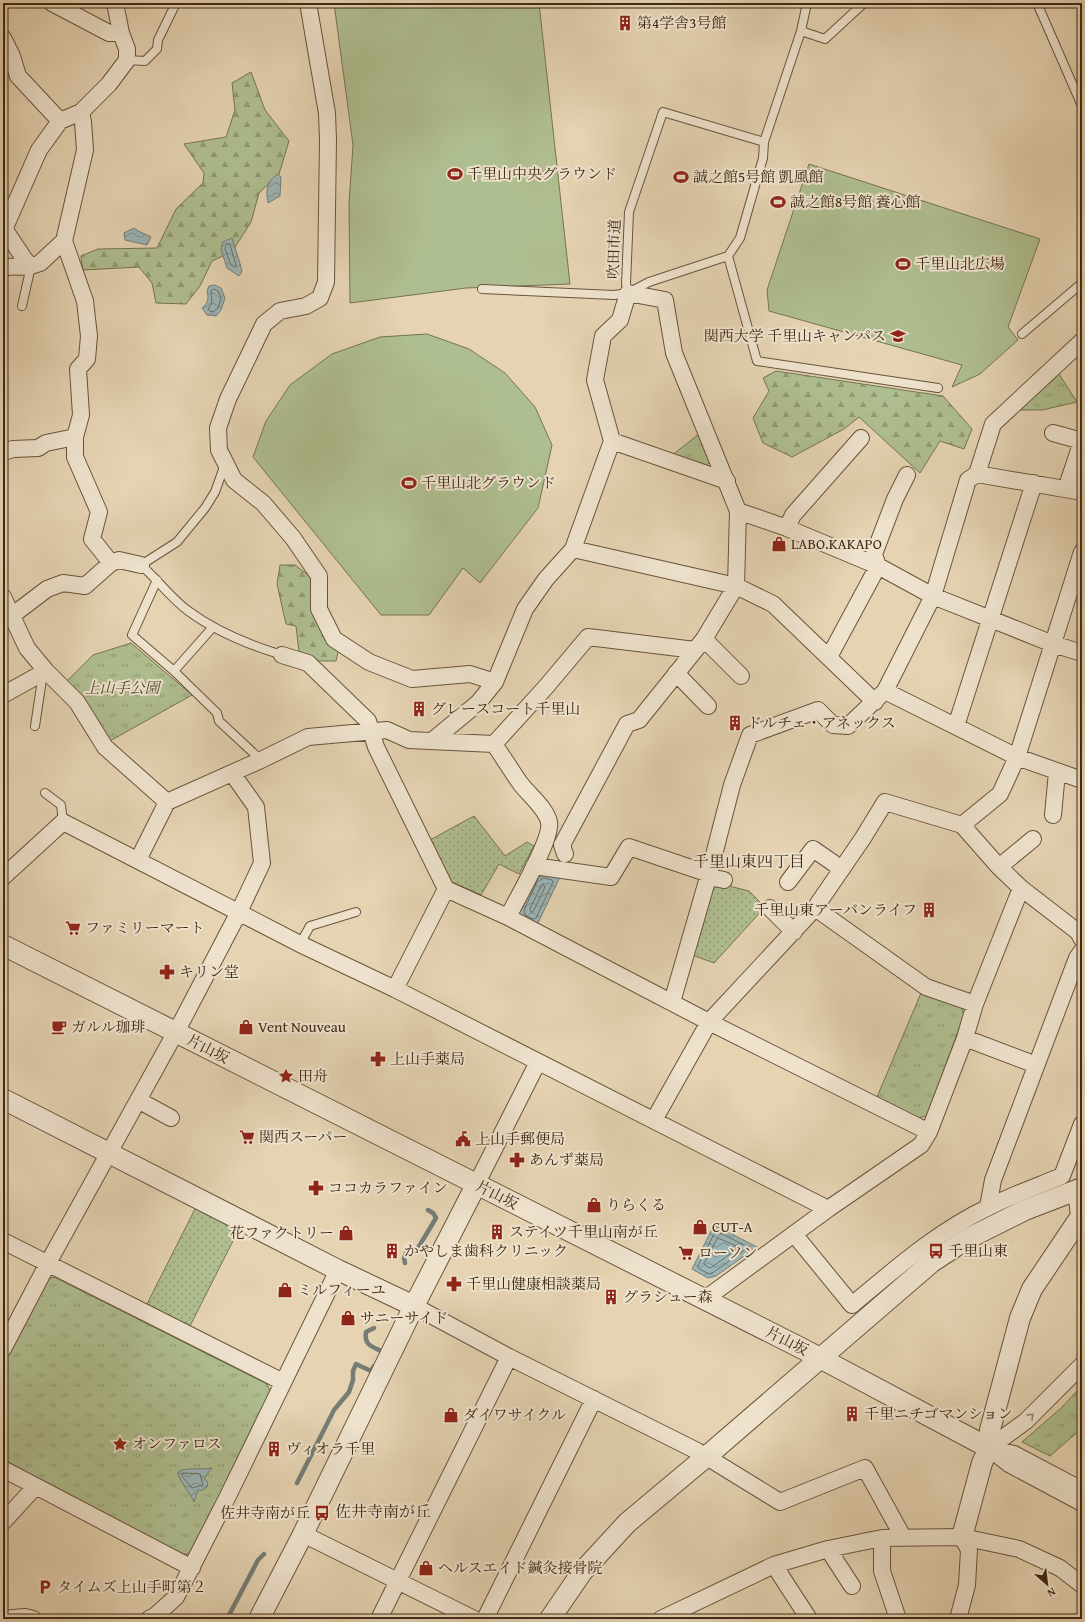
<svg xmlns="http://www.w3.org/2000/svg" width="1085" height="1622" font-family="'Gentium Book Plus','Noto Serif JP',serif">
<defs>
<pattern id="grass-dots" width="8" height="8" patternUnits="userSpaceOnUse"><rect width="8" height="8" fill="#afbe90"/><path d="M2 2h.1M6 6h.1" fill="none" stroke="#909b74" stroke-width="1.8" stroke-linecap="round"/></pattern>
<pattern id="forest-firs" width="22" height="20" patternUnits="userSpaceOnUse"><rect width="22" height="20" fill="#afbe90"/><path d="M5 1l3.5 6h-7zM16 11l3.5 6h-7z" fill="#909b74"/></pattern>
<pattern id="park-tufts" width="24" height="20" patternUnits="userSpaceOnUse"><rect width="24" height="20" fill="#afbe90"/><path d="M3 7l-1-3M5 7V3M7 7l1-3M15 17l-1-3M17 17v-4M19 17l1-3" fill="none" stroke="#909b74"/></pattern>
<pattern id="water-waves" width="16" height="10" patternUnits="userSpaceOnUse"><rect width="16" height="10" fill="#9bb5b7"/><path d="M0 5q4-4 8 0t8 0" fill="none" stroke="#809394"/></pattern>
</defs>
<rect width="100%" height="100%" fill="#e5d3b2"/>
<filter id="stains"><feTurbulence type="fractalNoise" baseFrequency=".005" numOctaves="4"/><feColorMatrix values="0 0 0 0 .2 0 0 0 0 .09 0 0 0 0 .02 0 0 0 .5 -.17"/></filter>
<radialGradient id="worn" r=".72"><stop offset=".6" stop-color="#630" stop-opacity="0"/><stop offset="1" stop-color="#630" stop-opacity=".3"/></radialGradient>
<path fill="url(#grass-dots)" stroke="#767452" d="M474,816L505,856L527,842L534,846L519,874L499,864L481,895L450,881L430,840Z
M713,882L749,891L765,907L714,963L692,955Z
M196,1207L239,1229L190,1326L147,1304Z"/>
<path fill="url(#forest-firs)" stroke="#767452" d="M251,72L265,110L289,141L279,174L259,193L251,222L232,252L212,261L200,286L186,304L156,303L152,283L139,267L83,270L81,256L98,249L157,248L176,209L203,183L204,173L184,144L226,137L235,110L232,83Z
M776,371L943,396L972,429L964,449L940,441L920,473L859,417L844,429L792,457L763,443L753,418L769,391L763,378Z
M280,565H295L312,578L339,648L336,661H319L299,652L296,626L286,624L277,584Z"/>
<path fill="url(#park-tufts)" stroke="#767452" d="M1059,374L1077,402L1042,410H1020Z
M699,434L710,462L705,467L671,456Z
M131,643L192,695L110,741L66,682L93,655Z
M921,993L961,1006L964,1015L927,1116L917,1118L877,1097Z
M54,1277L267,1384L271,1393L191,1553L182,1555L3,1460V1364L46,1280Z
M1082,1386V1428L1050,1456L1022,1442L1060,1409Z"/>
<path fill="#afbe90" stroke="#767452" d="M334,3H539L570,284L466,288L350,303L349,203L353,145Z
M809,164L1040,239L1008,327L1018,340L980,374L952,387L962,365L769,311L767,290Z
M427,334L469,349L505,373L535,407L552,445L538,508L480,583L463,568L429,615H381L253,457L266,421L290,385L332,354L380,337Z"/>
<path fill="url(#water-waves)" stroke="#767d76" d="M278,174L281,177L280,196L268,203C266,190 266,182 278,174Z
M134,228L138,231L151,237L147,245L125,240L124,233Z
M232,238C235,249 240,261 242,272L239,276L227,268L221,249L223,242Z
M215,285L221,288L225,298L221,310L216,316L207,315L202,308C208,303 209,299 207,291L209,286Z
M543,874L560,877L537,925L522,918L519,911L534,879Z
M714,1225L757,1247L716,1276L708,1278L692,1269Z
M212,1468L204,1478L208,1482L207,1487L203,1490H198L194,1502C191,1494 177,1478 178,1472C183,1467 203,1470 212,1468Z"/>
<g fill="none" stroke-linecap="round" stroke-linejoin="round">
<path stroke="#6c7066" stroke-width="1" d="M228,244L230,245L236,265L235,267L231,265L225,249L226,245Z
M214,289L218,291L221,298L218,308L213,312L210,311L208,309L212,303L211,291Z
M544,878L552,880L553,882L536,918L533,919L525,915L524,910L537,882Z
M543,884L545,887L533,912H531L530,909L541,886Z
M716,1231L746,1246L747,1248L714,1272L709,1274L698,1268V1266Z
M718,1238L736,1246L737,1249L712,1267L709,1268L704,1264Z
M183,1473L200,1474L203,1485L192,1488L182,1476Z"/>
<path stroke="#767d76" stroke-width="4.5" d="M405,1263L404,1258L406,1253L418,1248L436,1218L433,1213L428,1210
M374,1328L366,1332C364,1345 371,1346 381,1351
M297,1483L334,1410L349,1392L353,1380V1371L356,1364L371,1371L374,1366
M227,1619L258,1560L264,1554"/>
<g stroke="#68543c" stroke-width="10">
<path id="service" d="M1037,3L1082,106
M801,31L825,39L864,3
M127,60L145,61L157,49L158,40L176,3
M728,256L757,361L938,388
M482,289L614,295L628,293L649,282L728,256L740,238L763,158L764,142
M628,293L626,284L629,212L663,112L764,142L801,31L807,3
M22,306L31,266
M1022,334L1082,283
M225,464L215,492L205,508L177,542L141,565C157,579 170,597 187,610C215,631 249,645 282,655
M157,580L132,635L174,671L217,713L219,721L261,760
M174,671L213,627
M35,726L43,673
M45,793L61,805L63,822
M300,944L310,926L356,912"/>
</g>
<g stroke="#68543c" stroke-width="18">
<path id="minor" d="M52,3L109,33H121
M308,3L327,113L328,140L326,282L320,298L306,306L280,311L264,324L228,399L218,428L219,450L234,480L263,503L293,538L319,576V609L334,639L369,662L412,679L470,674L495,682
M3,38L12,56L18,76L60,121
M5,230L25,260L31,266L40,263L64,241L85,301L89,336L87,359L78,369L81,415L75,437V457L99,512L92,539L111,563
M3,232L39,150L60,121L81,112L109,84L127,60V49L121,33L115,3
M64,241L85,150L83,122L81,112
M3,268C13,265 22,268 31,266
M1053,433L1082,441
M612,441L727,481
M3,452L13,449L38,448L46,443L75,437
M977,474L1082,492
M1066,489L1082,441
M738,511L787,528L878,566L933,596L1053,644L1082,653
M787,528L793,515L861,438
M573,549L736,586L773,604L875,702
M3,597L27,648L46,671L77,702L105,747L167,802
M3,613L18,611L47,589L63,583L85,586L111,563L119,560L141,565
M704,639L741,676
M282,655L308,663L368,721L376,747L446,889L508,917L709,1022L929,1132
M829,657L878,566L874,554L895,499L907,475
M676,673L708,706
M885,691L1017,757L1082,780V779
M3,695L46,671
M956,726L1034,483
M432,741L478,703L495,682L525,609L546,579L573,549L612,441L595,380L603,336L620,320L628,293L665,300L674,353L738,511L736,586L704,639L639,720L627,724L562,845L565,854
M494,744L545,688L588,637L695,650
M494,744C503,757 511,770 520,783C528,794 546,808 549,822C553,838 516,900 508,917
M1053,815L1057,772
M962,825L999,867L1021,888L1078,932L1082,939
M138,860L167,802L261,760L308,737L387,730L409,740L494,744
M534,866L611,877L629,847L709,874L714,878L724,880
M999,867L1033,839
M3,877L63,822L300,944L395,989L828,1209
M788,882L813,849L842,869
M770,908L794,932
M815,908L926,987L975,1004
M395,989L446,889
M672,1002L709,874L732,785L750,735L818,710L833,725L848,726L885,691L933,596L968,480L977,474L993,424L1082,341
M965,1038L1036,1065
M138,1100L171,1118
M654,1120L709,1022L815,908L863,838L885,802L962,825L1000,794L1017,757L1082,552
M476,1185L538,1062
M988,1207L993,1180L1077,958L1082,951
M794,1234L852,1305C895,1269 938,1231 989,1207C1012,1195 1038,1186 1062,1176L1082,1124
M3,1241L283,1382
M705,1299L828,1209L921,1145L929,1132L965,1038L975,1004L1021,888
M414,1306L509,1357L697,1451L780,1502L865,1468L903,1537
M3,1349L48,1263L183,1019L239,912L262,863L256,807L232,773
M989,1448L1026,1421L1082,1365
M989,1448L1009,1464L1082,1503
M993,1449L1014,1454L1082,1490
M3,1469L192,1568
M3,1522L35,1487
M303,1534L474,1619
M882,1538V1571L898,1619
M828,1549L852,1586
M774,1565L809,1619
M3,1619L25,1617L33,1619
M149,1619L155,1616L176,1597L188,1574L227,1498L338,1270
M379,1619L509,1357
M485,1619L594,1399
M661,1619L774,1565L828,1549L882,1538L962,1537L1019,1549L1060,1568L1082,1585
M958,1619L967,1585L969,1550L962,1537"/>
</g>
<g stroke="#68543c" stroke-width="22">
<path id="tertiary" d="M3,945L803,1349L989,1448
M3,1099L338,1270L414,1306
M962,1537L982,1463L989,1448L990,1430L1020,1318L1032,1289L1081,1216L1078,1190
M259,1619L303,1534L414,1306L476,1185
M550,1619L582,1572L627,1523L707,1456L932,1262L967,1239L1025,1210L1082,1188"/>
</g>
<use href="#service" stroke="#eee2cd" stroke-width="8"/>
<use href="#minor" stroke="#eee2cd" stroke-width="16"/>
<use href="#tertiary" stroke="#eee2cd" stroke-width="20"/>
</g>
<defs><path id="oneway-chevron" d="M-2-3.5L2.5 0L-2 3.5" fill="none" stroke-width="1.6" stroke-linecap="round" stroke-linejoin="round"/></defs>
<use stroke="#968671" href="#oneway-chevron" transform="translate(1031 1416) rotate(-45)"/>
<defs>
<g id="building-bare" transform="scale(1.2)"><path d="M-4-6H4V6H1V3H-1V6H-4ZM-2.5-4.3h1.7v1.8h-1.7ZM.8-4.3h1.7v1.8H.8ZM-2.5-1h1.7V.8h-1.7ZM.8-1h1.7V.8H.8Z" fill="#8f2418" stroke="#eee2cd" stroke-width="2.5" paint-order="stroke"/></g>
<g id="stadium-bare" transform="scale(1.2)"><path d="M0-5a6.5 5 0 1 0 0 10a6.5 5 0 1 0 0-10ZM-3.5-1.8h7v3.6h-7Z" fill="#8f2418" stroke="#eee2cd" stroke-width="2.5" paint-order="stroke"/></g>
<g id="university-bare" transform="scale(1.2)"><path d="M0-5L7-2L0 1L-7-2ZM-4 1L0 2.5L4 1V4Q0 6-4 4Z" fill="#8f2418" stroke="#eee2cd" stroke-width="2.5" paint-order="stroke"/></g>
<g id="shop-bare" transform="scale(1.2)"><path d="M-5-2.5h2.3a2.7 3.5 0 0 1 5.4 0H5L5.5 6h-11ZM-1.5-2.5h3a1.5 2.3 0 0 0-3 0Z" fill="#8f2418" stroke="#eee2cd" stroke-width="2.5" paint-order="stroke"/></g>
<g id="supermarket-bare" transform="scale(1.2)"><path d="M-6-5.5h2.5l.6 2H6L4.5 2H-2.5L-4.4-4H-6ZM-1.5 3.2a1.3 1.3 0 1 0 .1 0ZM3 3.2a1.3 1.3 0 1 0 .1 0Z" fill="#8f2418" stroke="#eee2cd" stroke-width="2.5" paint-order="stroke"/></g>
<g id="pharmacy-bare" transform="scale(1.2)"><path d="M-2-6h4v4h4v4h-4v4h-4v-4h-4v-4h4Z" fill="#8f2418" stroke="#eee2cd" stroke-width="2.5" paint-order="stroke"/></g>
<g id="cafe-bare" transform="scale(1.2)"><path d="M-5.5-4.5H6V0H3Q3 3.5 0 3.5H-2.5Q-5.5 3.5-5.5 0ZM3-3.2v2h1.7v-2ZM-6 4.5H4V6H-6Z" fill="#8f2418" stroke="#eee2cd" stroke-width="2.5" paint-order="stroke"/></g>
<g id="sight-bare" transform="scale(1.2)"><path d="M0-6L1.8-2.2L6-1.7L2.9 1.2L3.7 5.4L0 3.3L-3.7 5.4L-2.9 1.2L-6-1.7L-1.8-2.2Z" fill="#8f2418" stroke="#eee2cd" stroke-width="2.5" paint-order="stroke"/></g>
<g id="civic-bare" transform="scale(1.2)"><path d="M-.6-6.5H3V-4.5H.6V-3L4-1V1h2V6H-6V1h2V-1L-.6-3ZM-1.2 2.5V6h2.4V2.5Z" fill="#8f2418" stroke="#eee2cd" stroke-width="2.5" paint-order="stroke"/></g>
<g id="bus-bare" transform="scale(1.2)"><path d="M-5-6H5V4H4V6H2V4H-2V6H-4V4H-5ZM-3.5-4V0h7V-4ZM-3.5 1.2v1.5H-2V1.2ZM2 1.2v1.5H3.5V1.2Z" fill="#8f2418" stroke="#eee2cd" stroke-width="2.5" paint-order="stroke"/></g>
<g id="parking-bare" transform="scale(1.2)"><path d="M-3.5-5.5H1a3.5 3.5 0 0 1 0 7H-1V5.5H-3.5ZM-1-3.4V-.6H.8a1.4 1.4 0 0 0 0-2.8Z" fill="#8f2418" stroke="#eee2cd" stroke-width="2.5" paint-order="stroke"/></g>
</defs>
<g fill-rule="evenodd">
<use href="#building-bare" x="625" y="23"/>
<use href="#stadium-bare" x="455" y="174"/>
<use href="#stadium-bare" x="681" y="177"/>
<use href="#stadium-bare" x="778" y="202"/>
<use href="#stadium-bare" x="903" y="264"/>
<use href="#university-bare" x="898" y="336"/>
<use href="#stadium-bare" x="409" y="483"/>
<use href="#shop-bare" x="779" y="544"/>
<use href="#building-bare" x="419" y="709"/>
<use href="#building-bare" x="735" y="723"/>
<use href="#building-bare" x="929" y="910"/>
<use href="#supermarket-bare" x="73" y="928"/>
<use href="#pharmacy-bare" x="167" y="972"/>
<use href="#cafe-bare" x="59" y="1027"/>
<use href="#shop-bare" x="246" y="1027"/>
<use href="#pharmacy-bare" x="378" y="1059"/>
<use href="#sight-bare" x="286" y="1076"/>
<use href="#supermarket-bare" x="247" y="1137"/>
<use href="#civic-bare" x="463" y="1139"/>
<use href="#pharmacy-bare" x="517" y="1160"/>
<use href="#pharmacy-bare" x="316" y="1188"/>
<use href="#shop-bare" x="594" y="1205"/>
<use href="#shop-bare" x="700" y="1227"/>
<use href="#building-bare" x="497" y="1232"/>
<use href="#shop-bare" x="346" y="1233"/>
<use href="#building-bare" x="392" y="1251"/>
<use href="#bus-bare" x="936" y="1251"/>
<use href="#supermarket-bare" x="686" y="1253"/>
<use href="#pharmacy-bare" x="454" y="1284"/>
<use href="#shop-bare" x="285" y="1290"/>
<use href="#building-bare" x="611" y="1297"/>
<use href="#shop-bare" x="348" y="1318"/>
<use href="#building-bare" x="852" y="1414"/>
<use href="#shop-bare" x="451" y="1415"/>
<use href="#sight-bare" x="120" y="1444"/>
<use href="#building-bare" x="274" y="1449"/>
<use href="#bus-bare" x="322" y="1513"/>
<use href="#shop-bare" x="426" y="1568"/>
<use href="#parking-bare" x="45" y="1587"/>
</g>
<g text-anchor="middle" stroke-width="4" stroke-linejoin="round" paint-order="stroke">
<g font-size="15" fill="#3e2a15" stroke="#eee2cd" text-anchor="start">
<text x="637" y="28">第4学舎3号館</text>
<text x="467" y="179">千里山中央グラウンド</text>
<text x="693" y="182">誠之館5号館 凱風館</text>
<text x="790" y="207">誠之館8号館 養心館</text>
<text x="915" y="269">千里山北広場</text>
<text x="886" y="341" text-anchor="end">関西大学 千里山キャンパス</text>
<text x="421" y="488">千里山北グラウンド</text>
<text x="791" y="549">LABO.KAKAPO</text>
<text x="431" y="714">グレースコート千里山</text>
<text x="747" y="728">ドルチェ・アネックス</text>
<text x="917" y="915" text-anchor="end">千里山東アーバンライフ</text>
<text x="85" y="933">ファミリーマート</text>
<text x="179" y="977">キリン堂</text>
<text x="71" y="1032">ガルル珈琲</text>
<text x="258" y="1032">Vent Nouveau</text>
<text x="390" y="1064">上山手薬局</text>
<text x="298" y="1081">田舟</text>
<text x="259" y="1142">関西スーパー</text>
<text x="475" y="1144">上山手郵便局</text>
<text x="529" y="1165">あんず薬局</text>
<text x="328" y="1193">ココカラファイン</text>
<text x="606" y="1210">りらくる</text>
<text x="712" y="1232">CUT-A</text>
<text x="509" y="1237">ステイツ千里山南が丘</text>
<text x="334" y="1238" text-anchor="end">花ファクトリー</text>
<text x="404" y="1256">かやしま歯科クリニック</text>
<text x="948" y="1256">千里山東</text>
<text x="698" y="1258">ローソン</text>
<text x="466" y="1289">千里山健康相談薬局</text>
<text x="297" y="1295">ミルフィーユ</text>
<text x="623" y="1302">グラシュー森</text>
<text x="360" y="1323">サニーサイド</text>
<text x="864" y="1419">千里ニチゴマンション</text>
<text x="463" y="1420">ダイワサイクル</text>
<text x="132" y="1449">オンファロス</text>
<text x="286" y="1454">ヴィオラ千里</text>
<text x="310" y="1518" text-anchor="end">佐井寺南が丘</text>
<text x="438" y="1573">ヘルスエイド鍼灸接骨院</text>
<text x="57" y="1592">タイムズ上山手町第２</text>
</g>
<g font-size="15" fill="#3e2a15" stroke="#eee2cd">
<text transform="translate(614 249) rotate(-88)" y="5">吹田市道</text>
<text transform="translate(208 1049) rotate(27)" y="5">片山坂</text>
<text transform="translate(497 1195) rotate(27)" y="5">片山坂</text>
<text transform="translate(787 1341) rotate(27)" y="5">片山坂</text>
</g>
<g font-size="15" font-style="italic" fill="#55482e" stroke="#eee2cd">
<text x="122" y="693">上山手公園</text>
</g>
<g font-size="16" fill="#3e2a15" stroke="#eee2cd">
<text x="749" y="867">千里山東四丁目</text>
<text x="383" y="1517">佐井寺南が丘</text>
</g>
</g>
<rect width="1085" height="1622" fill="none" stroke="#e5d3b2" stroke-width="16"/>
<rect x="4" y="4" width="1077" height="1614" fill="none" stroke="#3e2a15" stroke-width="2"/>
<rect x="8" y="8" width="1069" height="1606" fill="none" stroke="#3e2a15"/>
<g transform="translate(1047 1584) rotate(152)" stroke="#eee2cd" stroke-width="3" paint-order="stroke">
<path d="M0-3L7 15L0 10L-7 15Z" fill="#3e2a15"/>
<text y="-6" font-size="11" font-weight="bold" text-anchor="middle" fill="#3e2a15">N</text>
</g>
<rect width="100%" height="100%" filter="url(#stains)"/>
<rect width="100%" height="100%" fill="url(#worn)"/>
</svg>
